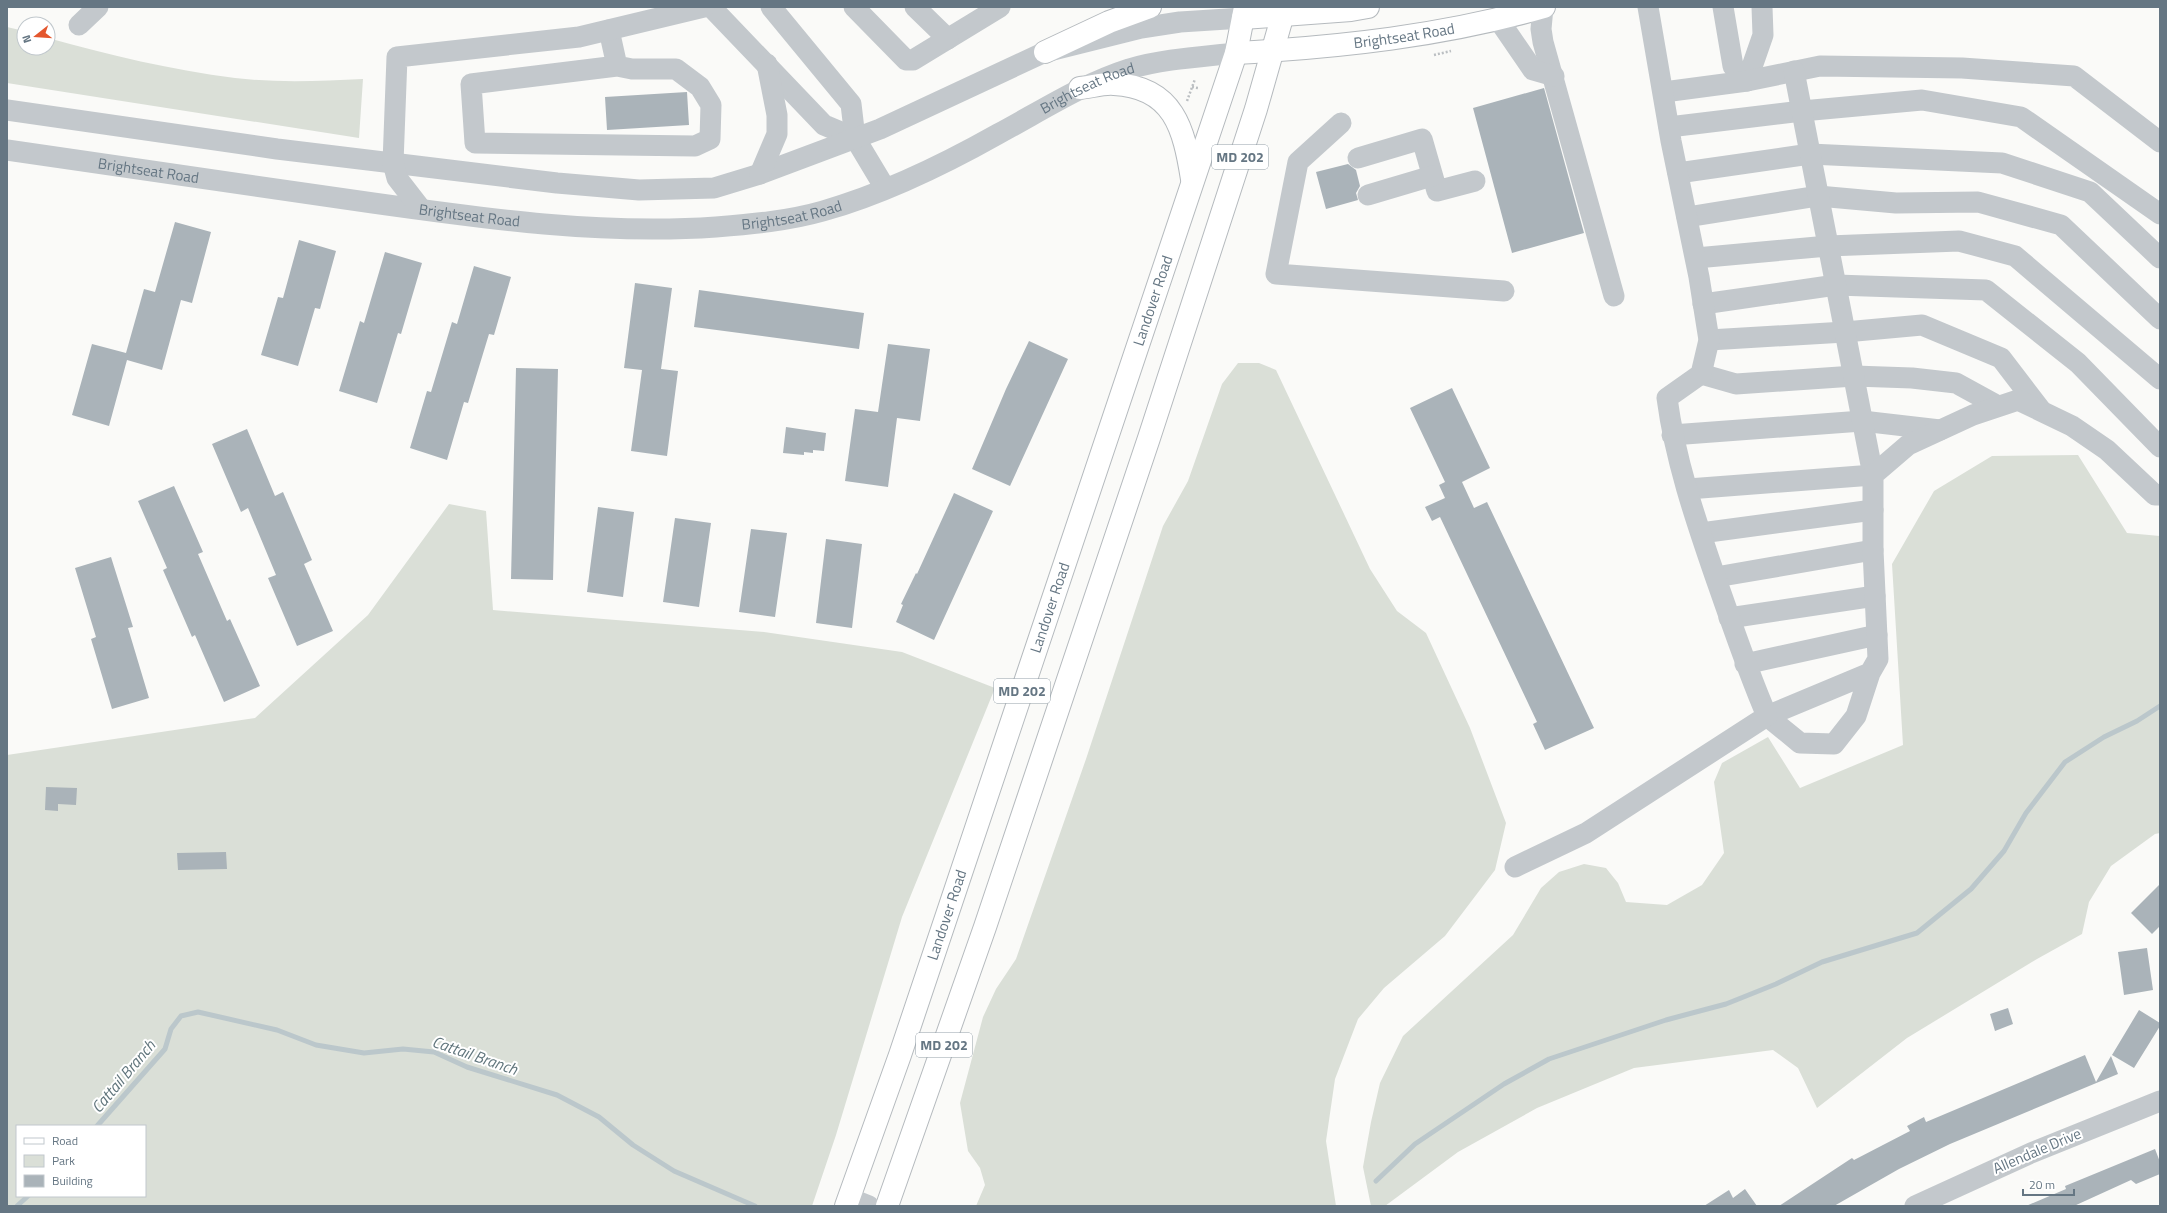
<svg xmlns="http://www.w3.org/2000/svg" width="2167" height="1213" font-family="'Titillium Web',sans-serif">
<rect width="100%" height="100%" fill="#fafaf8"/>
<path fill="#dadfd7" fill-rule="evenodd" d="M7,27L24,31V48H48V38C109,55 172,70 235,78C277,83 321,81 363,79L359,138L7,83Z
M1238,363H1259L1276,370L1370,569L1397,611L1426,633L1470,728L1506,823L1495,870L1445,936L1384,988L1358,1019L1335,1079L1326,1141L1336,1206H976L985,1185L980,1168L968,1151L960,1103L983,1017L996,989L1016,959L1086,759L1163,526L1188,481L1222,384Z
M2078,455L2127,533L2160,536V833L2155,834L2111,866L2089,902L2082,934L2037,959L1907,1038L1817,1108L1798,1068L1773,1050L1634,1068L1537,1108L1458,1152L1385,1206H1371L1363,1167L1371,1122L1380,1083L1403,1036L1513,935L1541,888L1559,872L1584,864L1606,868L1618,883L1626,902L1667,905L1702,885L1724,853L1714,782L1722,763L1768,737L1800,788L1903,745L1892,564L1934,491L1992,456Z
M449,504L486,511L493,610L764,632L902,652L995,688L902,917L836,1135L812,1206H7V755L255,718L368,615ZM17,1126H145V1196H17Z"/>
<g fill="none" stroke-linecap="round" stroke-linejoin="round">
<path stroke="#bbc7cb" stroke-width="5" d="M97,1126L165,1049L171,1029L181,1016L198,1012L277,1030L316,1045L364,1053L403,1049L434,1052L467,1067L557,1095L599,1117L633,1145L674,1171L755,1206
M1376,1181L1415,1144L1504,1084L1549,1059L1666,1020L1726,1004L1776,984L1822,962L1917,933L1971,889L2004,851L2026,813L2065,762L2104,737L2137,721L2160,706
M17,1206L28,1196"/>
</g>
<path fill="#aab3b9" d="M1544,88L1584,233L1512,253L1473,108Z
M687,92L689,125L607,130L605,97Z
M1348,164L1356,170L1360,186L1356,193L1358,200L1326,209L1316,172Z
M175,222L211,232L192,303L181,300L162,370L127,360L109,426L72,415L92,344L126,353L144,289L155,292Z
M299,240L336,251L320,309L315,308L298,366L261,355L278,297L283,298Z
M385,252L422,263L401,334L398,333L377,403L339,391L360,321L364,323Z
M474,266L511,277L494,335L489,334L468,403L464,402L447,460L410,448L427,391L431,392L452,322L457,324Z
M635,283L672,288L661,369L678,371L667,456L631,451L642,370L624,368Z
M699,290L864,313L859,349L694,327Z
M1029,341L1068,359L1010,486L972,469L1006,389Z
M888,344L930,349L920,421L897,418L888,487L845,481L855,409L878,412Z
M516,368L558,369L553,580L511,579Z
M1452,388L1490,468L1462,482L1474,508L1487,502L1594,728L1545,750L1533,724L1537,722L1440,517L1432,521L1425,507L1445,498L1439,485L1445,482L1410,408Z
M786,427L826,433L824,451L813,450V453L804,452V455L783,453Z
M247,429L275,496L283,492L312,560L304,564L333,631L297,646L268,578L276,575L248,508L241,512L212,444Z
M174,486L203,552L198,554L227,621L230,619L260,686L224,702L195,635L192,637L163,570L167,568L138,501Z
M954,493L993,511L934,640L896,622L903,605L901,604L916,573L917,574Z
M598,507L634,512L623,597L587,592Z
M675,518L711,523L699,607L663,602Z
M751,529L787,533L775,617L739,612Z
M826,539L862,544L852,628L816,623Z
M111,557L133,627L128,628L149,698L112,709L91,639L96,637L75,568Z
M46,787L77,788L76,805L58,804V811L45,810Z
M226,852L227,869L178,870L177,853Z
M2160,884V926L2152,934L2131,913Z
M2147,948L2153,990L2124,995L2118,952Z
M2008,1008L2013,1024L1995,1031L1990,1014Z
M2139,1010L2160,1023V1026L2134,1068L2112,1055Z
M2085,1055L2096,1082L2111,1056L2118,1074L1950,1144L1899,1169L1834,1206H1779L1852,1158L1854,1160L1910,1131L1907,1126L1924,1117L1926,1122Z
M2155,1149L2160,1162V1174L2136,1184L2131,1180L2074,1206H2026L2066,1189L2065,1186Z
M1745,1189L1757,1206H1704L1729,1190L1733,1198Z"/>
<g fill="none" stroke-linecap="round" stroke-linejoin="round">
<g stroke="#b5babe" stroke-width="24">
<g id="major">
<path d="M1243,18L1351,10L1368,7"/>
<path d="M1045,52L1109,22L1150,7"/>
<path id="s2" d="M1236,53C1340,47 1443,36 1544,7"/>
<path d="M1080,88C1091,87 1103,83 1114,84C1174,87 1184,129 1192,179"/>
<path id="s3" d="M846,1206L900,1055L1236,53L1245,7"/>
<path d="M887,1206L985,927L1149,438L1256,109L1285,7"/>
</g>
</g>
<path stroke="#bbbfc2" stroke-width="2.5" stroke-dasharray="2 2" stroke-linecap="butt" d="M1434,55L1451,51
M1192,87L1198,88
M1187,101L1195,79"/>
<g stroke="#c3c8cc" stroke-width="21">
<path d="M711,7L824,125L855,138"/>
<path d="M771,7L851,104L855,138L885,188"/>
<path d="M854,7L906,60H913L1000,7"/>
<path d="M915,7L948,39"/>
<path d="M1543,7L1541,29L1543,42L1614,296"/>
<path d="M1723,7L1733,66L1747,81L1763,35L1762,7"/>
<path d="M1498,19L1533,70L1554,76"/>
<path d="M79,25L98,7"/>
<path d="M609,30L617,66L632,69H676L700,87L711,105L710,139L695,146L475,143L471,84L617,66"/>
<path d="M1664,92L1747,81L1820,66L1962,68L2074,76L2160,142"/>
<path d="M7,110L277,149L557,183L639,190L714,188L760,174L880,129L1045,52L1141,28L1180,22L1243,18"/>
<path d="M1341,123L1298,162L1276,274L1504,291"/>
<path d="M1669,127L1802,111L1922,100L2021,117L2160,214"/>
<path id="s1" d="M7,150C129,168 251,186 373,203C487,219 601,235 716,227C752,224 788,221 823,211C883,194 943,165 998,134C1041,111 1082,84 1129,69C1163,59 1200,57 1236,53"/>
<path d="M1358,158L1422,139L1437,191L1475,181"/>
<path d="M1678,173L1810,154L2002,163L2090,192L2160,258"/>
<path d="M760,174L777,134V115L767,64"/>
<path d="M1368,195L1432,176"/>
<path d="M421,209L397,178L393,163L397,57L579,37L704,7"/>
<path d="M1687,217L1818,196L1896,203L1978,202L2061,225L2160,319"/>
<path d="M1696,258L1828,246L1959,241L2015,256L2160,379"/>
<path d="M1703,304L1836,285L1986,290L2078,363L2160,447"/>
<path d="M1709,340L1845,332L1922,325L2001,358L2040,409"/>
<path d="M1701,374L1736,384L1854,376L1912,378L1956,383L1998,406"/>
<path d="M1672,435L1862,421L1940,430"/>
<path d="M1688,489L1873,475L1794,71"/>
<path d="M1701,533L1873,510"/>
<path d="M1716,577L1873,550"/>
<path d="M1729,618L1875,596"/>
<path d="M1745,664L1877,635"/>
<path d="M1870,673L1856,716L1834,744L1800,743L1767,716L1870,673L1878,659L1873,550V475L1908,445L1973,415L2018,400L2072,426L2107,450L2155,495H2160"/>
<path d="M1515,867L1586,833L1767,716C1747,670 1732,624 1715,576C1695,518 1675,459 1667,398L1701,374L1709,340L1699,277L1671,141L1648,7"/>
<path d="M849,1198L869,1206"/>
<path d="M1915,1206L2031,1153L2160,1101"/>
</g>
<use href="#major" stroke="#fff" stroke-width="22"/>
</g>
<g text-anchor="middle" stroke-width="4" stroke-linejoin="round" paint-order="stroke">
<g fill="#fff" stroke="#939fa8" stroke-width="1">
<rect x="1212" y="145" width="56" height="24" rx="3"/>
<rect x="994" y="679" width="56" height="24" rx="3"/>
<rect x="916" y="1033" width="56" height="24" rx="3"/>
</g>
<g font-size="14" font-weight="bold" fill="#657683">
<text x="1240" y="162">MD 202</text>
<text x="1022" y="696">MD 202</text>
<text x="944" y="1050">MD 202</text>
</g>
<g font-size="15" fill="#657683" stroke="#fff">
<text dy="5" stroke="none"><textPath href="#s2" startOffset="169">Brightseat Road</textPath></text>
<text dy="5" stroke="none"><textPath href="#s1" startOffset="1115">Brightseat Road</textPath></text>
<text dy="5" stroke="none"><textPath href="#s1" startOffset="143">Brightseat Road</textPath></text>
<text dy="5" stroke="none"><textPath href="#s1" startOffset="791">Brightseat Road</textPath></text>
<text dy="5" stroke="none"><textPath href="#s1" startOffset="467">Brightseat Road</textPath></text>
<text dy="5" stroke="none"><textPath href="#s3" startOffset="956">Landover Road</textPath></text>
<text dy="5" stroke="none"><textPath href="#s3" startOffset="632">Landover Road</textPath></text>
<text dy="5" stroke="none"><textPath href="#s3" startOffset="308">Landover Road</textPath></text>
<text transform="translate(2037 1151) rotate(-23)" y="5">Allendale Drive</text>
</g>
<g font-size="16" font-style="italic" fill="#60757c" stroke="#fff">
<text transform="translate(475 1055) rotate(19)" y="6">Cattail Branch</text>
<text transform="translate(123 1076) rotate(-50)" y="6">Cattail Branch</text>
</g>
</g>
<rect width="2167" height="1213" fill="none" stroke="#657683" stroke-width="16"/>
<rect x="16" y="1125" width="130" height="72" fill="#ffffff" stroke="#c1c8cd"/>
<rect x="24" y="1138" width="20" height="6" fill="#ffffff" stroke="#c1c8cd"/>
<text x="52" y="1145" font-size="12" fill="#657683">Road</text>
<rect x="24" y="1155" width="20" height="12" fill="#dadfd7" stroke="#c1c8cd"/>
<text x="52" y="1165" font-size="12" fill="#657683">Park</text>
<rect x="24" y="1175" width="20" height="12" fill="#aab3b9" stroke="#c1c8cd"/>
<text x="52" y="1185" font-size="12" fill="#657683">Building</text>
<g transform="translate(36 36) rotate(253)"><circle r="19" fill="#ffffff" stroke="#c1c8cd"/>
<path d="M0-3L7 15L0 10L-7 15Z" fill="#e4572e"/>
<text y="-6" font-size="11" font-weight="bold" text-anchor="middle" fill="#657683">N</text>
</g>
<path d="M2023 1189v6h51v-6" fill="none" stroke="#657683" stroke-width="2"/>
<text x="2029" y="1189" font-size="12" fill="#657683" stroke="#ffffff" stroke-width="3" paint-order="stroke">20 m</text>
</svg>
